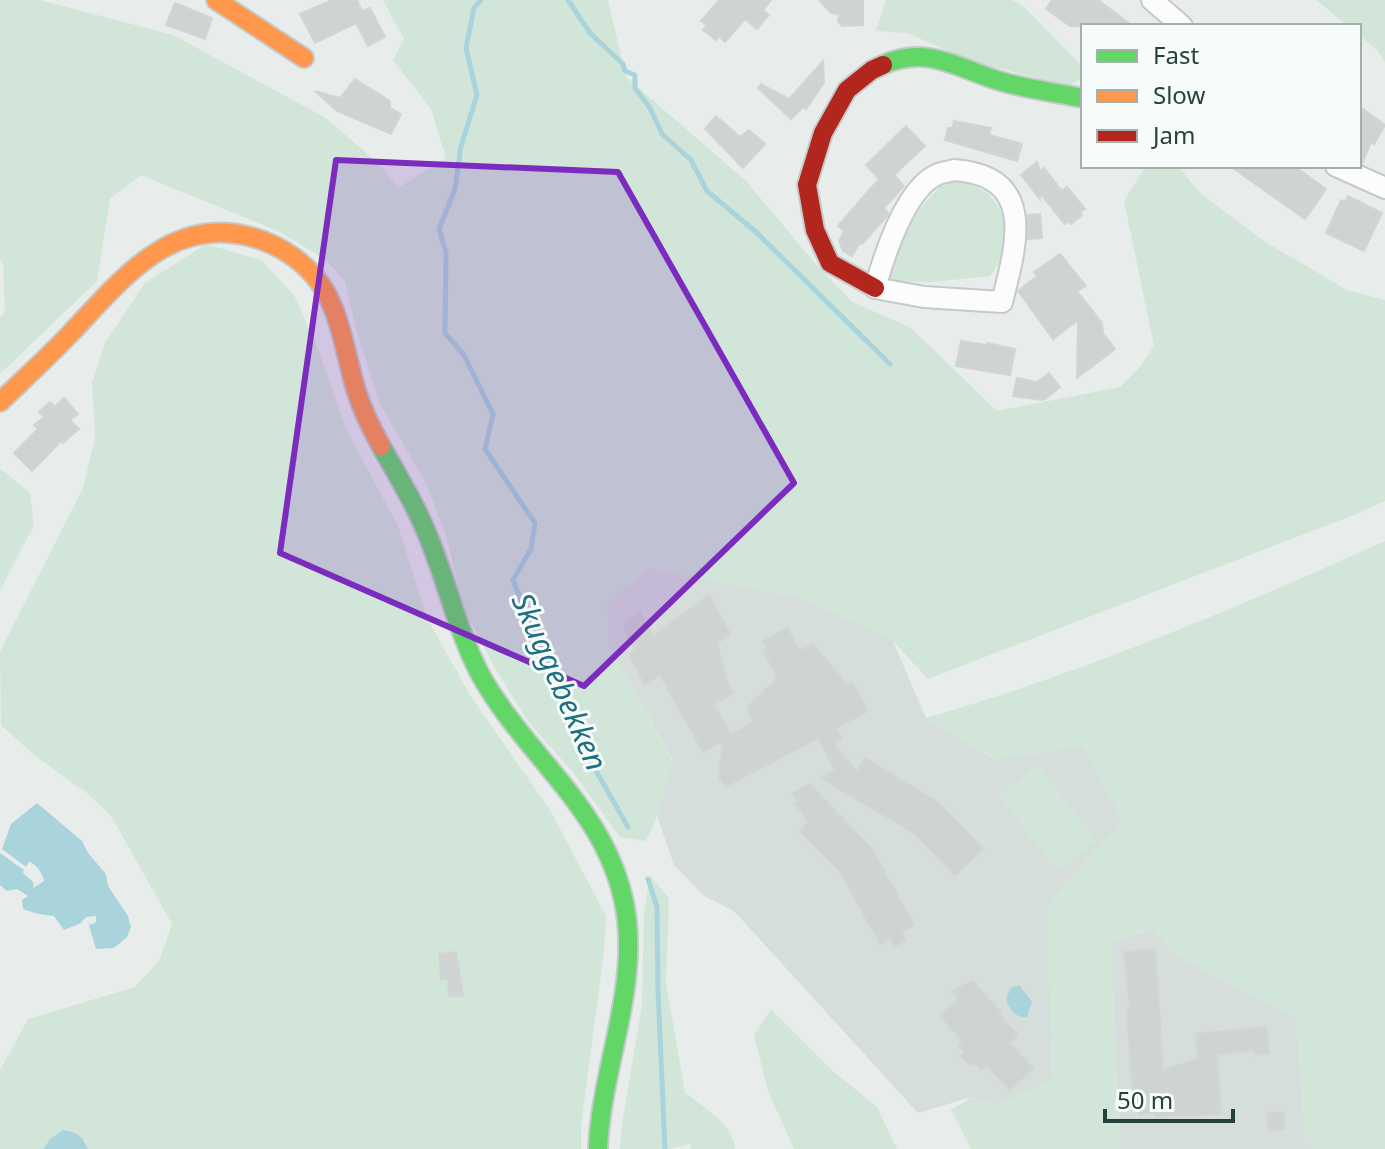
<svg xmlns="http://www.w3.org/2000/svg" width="1385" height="1149" font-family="'Noto Sans',sans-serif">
<rect width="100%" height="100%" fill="#e8edeb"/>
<path fill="#d6dedb" d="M648,568L800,597L892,639L926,718L994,759L1083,746L1123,820L1048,905L1052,1080L997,1106L972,1097L918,1113L734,911L704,896L674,865L656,813L673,761L608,644L607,604Z
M1152,929L1178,956L1296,1017L1306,1142L1315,1149H1120L1110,943Z"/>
<path fill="#d1e6d8" d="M0,0H40L173,35L326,118L381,166L398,188L446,158L431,109L393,60L404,39L383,0H608L626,77L746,181L814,262L851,301L911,328L997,411L1120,387L1139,368L1154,346L1124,201L1146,166H1178L1201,194L1264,241L1347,290L1385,300V501L1354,515L928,679L891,639L800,597L648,568L607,604L608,644L673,762C668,777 654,834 645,841L620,837L572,771L530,724L496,670L463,607L447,538L426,483L380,404L356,328L345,281L325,259L280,232L141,175L110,199L97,281L0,374V317L5,312L3,263L0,260Z
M886,0H1012L1024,7L1083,67V78L1067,86L967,60L908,33L876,31Z
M1316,0H1385V62L1376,49L1359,35V26H1348Z
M965,181L988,193L1008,220L1003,256L990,276L933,282L889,281C898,236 913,213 945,182Z
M206,244L261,260L294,295L318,349L346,429L398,526L427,618L470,695L550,810L606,916L604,952L581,1126V1149H88L85,1140L50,1139L43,1149H0V1070L28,1019L135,987L159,961L172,924L111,816L87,793L35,756L1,725L0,652L83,488L95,438L92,383L105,343L145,283Z
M0,468L30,493L34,525L0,591Z
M1385,541V1149H1315L1306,1142L1296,1017L1178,956L1151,929L1110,943L1120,1149H971L951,1110L972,1097L998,1106L1052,1080L1048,905L1123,820L1083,747L995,759L926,718C1083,673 1236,608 1385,541Z
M1037,765L1097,841L1058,871L999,796Z
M650,876L669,898L666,983L685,1092C703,1107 734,1124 735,1149H691L690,1144L670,1149H620L622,1124L642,1005L644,913Z
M771,1009L833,1071L877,1107L897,1149H794L768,1091L754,1035Z"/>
<path fill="#a9d4db" d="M37,803L82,841L88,853L106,874L108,886L128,916L131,927L127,937L114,948L96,949L88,922L90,925L96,922V916L86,917L81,923L64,930L54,916L38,914L23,909L22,900L28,896L17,889L7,891L0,885V853L24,870L23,873L34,883L33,888L44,881C43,874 36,863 29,862L26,867L2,849L11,824Z
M1019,985L1032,1002L1027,1017C1016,1019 1009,1009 1006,999L1011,988Z
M63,1130C77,1132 83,1136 88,1149H43L50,1139Z"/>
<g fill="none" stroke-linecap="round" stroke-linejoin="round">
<path stroke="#a9d4db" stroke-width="5" d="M481,0L474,8L466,48L477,95L461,146L455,189L439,229L446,252L445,333L464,355L493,414L485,449L535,523L531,549L513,580L570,725L628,827
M568,0L590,33L623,64L625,71L635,75V88L650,108L662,134L691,160L707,191L756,232L890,364
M648,879L657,907L658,991L665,1149"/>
</g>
<path fill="#cfd4d2" stroke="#d1d6d4" stroke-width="2" d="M332,0H357L362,11L370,8L385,37L368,46L356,23L315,43L300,14Z
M719,0H771L763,10L769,15L757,29L745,19L725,42L719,36L716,40L703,30L707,25L701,21Z
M819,0H863V25L842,26L838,21L839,14L831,13Z
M1052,0H1098L1133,26H1070L1046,9Z
M175,3L212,18L205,39L166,25Z
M823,61L824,83L806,109L803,107L791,119L758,88L761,84L789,99Z
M355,79L390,101V108L401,114L391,134L337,111L315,91L340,98Z
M1359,106L1385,125L1374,144L1371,142L1362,164L1359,162Z
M716,116L740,137L749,130L765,144L743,168L705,129Z
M954,121L991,128L989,135L1022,144L1017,161L945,140L948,128H952Z
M906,126L925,146L894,175L904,186L884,208L889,214L862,244L860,243L852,256L843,251L839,241L844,231L838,226L879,179L866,165Z
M1037,162L1040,171L1044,168L1062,191L1067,187L1085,209L1080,212L1082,215L1071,224L1069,221L1065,224L1039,192L1040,199L1021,175Z
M1230,166H1294L1326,189L1305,219Z
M1348,196L1382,213L1364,251L1326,233L1341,200L1345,202Z
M1040,214L1042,238L1028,239V215Z
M1060,254L1086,286L1077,291L1102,323L1103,333L1115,349L1077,378L1078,320L1053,339L1018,291L1037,276L1034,272Z
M961,341L987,345V343L1015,349L1010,375L956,366Z
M1049,373L1060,387L1044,400L1013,396L1017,378L1037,382Z
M64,398L78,414L70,420L79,429L63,443L61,441L32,471L14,453L38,429L34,425L44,417L39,412L50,402L55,407Z
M709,595L731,635L717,643L728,685L734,693L714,704L731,735L753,722L747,707L778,678L763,650L767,648L763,641L787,628L800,651L813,644L847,685L852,682L868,711L836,728L842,739L834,744L857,772L865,758L939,803L983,849L955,875L915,834L821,778L835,770L818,738L725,787L719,777L723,741L703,752L660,675L645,684L629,654L635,650L624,630L627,621L640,612L653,636Z
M810,784L872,849L914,925L901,932L906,940L895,946L890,938L880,944L840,871L800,831L809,822L794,803L797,801L792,793Z
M1155,949L1163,1070L1198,1059L1196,1034L1266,1027L1269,1053L1256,1055L1255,1050L1217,1054L1221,1114L1155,1117L1154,1113L1139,1114L1137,1102H1134L1131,1072L1127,1008H1130L1124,952Z
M456,952L463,996H449L448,978L441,979L439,954Z
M972,981L1001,1012L999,1014L1018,1035L1009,1043L1033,1068L1010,1090L986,1065L982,1070L975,1063L971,1066L961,1056L965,1052L958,1045L963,1041L940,1016L958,999L952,991Z
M1284,1112V1129L1268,1130L1267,1113Z"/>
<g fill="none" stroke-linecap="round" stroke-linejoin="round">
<g stroke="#c5cac8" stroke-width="24">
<path id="street" d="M1152,0L1182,26
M1336,166L1385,188
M954,170C1038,176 1016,246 1002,302L924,297L875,288C884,256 905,190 936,175C941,172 949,172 954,170Z"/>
</g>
<g stroke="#c3cbc8" stroke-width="22">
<path id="fast" d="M883,65C929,44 960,70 1003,82C1029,89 1057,93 1083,98
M381,446C400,480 420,512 433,549C449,590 459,634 480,674C528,761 615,814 627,921C635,999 601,1072 598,1149"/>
</g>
<g stroke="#c3cbc8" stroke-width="22">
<path id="slow" d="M216,0L304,58
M0,402C24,379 48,357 70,334C124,277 176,208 264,241C289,251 311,268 325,291C342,321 346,357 356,390C362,409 371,428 381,446"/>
</g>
<g stroke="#c3cbc8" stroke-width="22">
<path id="jam" d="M875,288L830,263L815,230L807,185L823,133L847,90L872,70L883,65"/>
</g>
<use href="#street" stroke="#fcfcfc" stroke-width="20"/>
<use href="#fast" stroke="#63d668" stroke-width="18"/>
<use href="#slow" stroke="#ff974d" stroke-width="18"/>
<use href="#jam" stroke="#b3261e" stroke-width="18"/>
</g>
<path fill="#7b2cbf" fill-opacity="0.2" stroke="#7b2cbf" stroke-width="6" stroke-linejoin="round" d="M336,160L618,172L794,483L584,686L280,553Z"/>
<g text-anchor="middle" stroke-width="6" stroke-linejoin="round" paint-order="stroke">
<g font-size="30" font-style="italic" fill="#1c6f80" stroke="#f7fbf9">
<text transform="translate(559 682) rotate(66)" y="10">Skuggebekken</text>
</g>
</g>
<rect x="1081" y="24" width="280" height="144" fill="#f7fbf9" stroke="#a3b1ad" stroke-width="2"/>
<rect x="1097" y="50" width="40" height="12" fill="#63d668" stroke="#a3b1ad" stroke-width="2"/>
<text x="1153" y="64" font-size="24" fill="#24423a">Fast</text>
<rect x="1097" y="90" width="40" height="12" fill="#ff974d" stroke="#a3b1ad" stroke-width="2"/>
<text x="1153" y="104" font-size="24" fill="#24423a">Slow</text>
<rect x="1097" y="130" width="40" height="12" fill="#b3261e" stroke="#a3b1ad" stroke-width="2"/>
<text x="1153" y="144" font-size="24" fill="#24423a">Jam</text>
<path d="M1105 1109v12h128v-12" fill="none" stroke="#24423a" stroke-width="4"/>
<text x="1117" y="1109" font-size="24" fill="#24423a" stroke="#f7fbf9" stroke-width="6" paint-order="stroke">50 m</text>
</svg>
